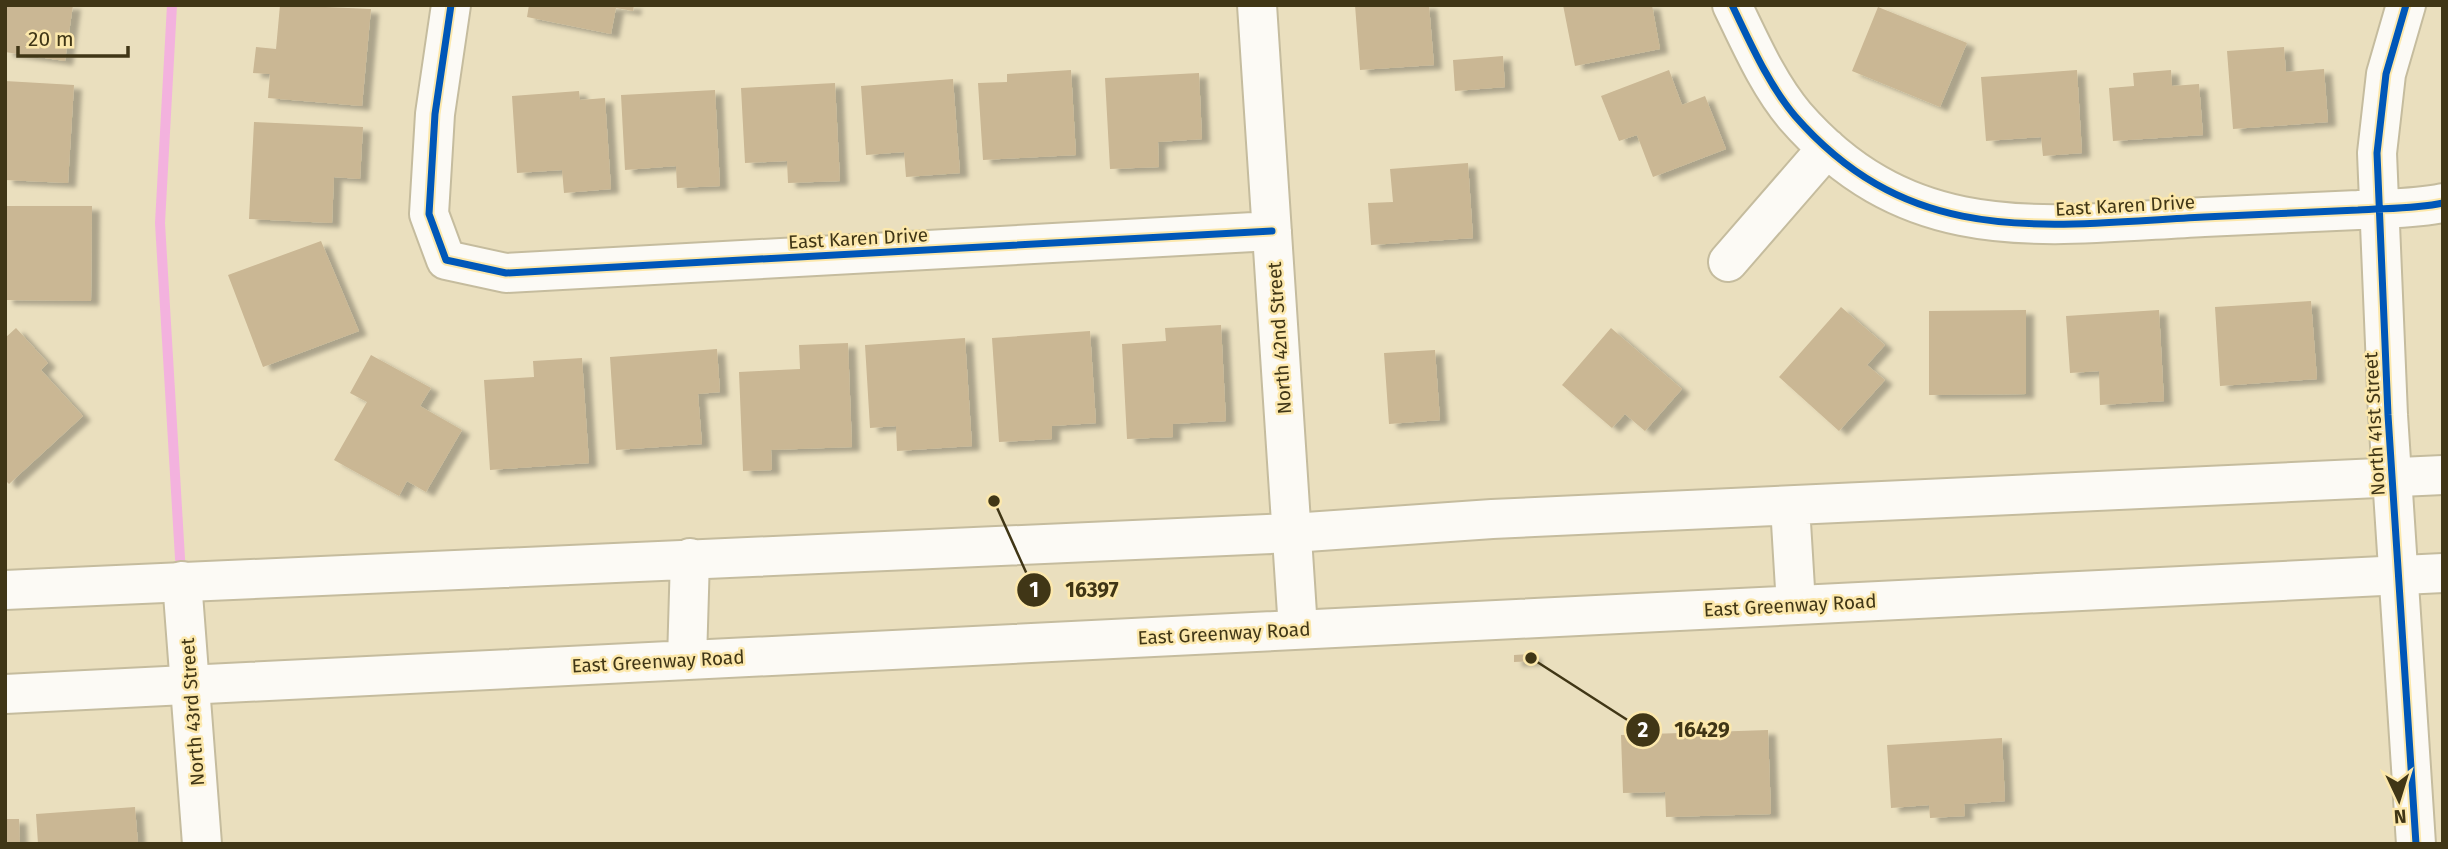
<svg xmlns="http://www.w3.org/2000/svg" width="2448" height="849" font-family="'Fira Sans',sans-serif">
<defs>
<filter id="shadow"><feDropShadow dx="8" dy="4.5" stdDeviation="2" flood-color="#0004"/></filter>
</defs>
<rect width="100%" height="100%" fill="#eadfbe"/>
<g fill="none" stroke-linecap="round" stroke-linejoin="round">
<path stroke="#f3b2de" stroke-width="10" d="M172,5L160,223L181,575"/>
</g>
<path fill="#cab794" filter="url(#shadow)" d="M7,5H73L65,61L5,52Z
M280,5L371,9L362,106L268,98L270,74L253,73L256,47L276,49Z
M529,5H634L633,11L616,8L611,34L527,17Z
M1355,5H1429L1434,65L1360,70Z
M1563,5H1652L1660,49L1575,66Z
M1878,7L1967,43L1940,107L1852,71Z
M2284,47L2286,72L2324,69L2328,122L2233,129L2227,51Z
M1503,56L1505,87L1455,91L1453,60Z
M1071,70L1076,155L983,160L978,83L1007,82V74Z
M1669,70L1682,105L1705,96L1726,149L1653,177L1637,135L1619,141L1601,96Z
M2077,70L2082,153L2043,156L2041,137L1986,141L1981,77Z
M2171,70L2172,86L2199,84L2203,135L2113,141L2109,88L2134,86L2133,73Z
M1199,73L1202,139L1158,142L1159,167L1110,169L1105,78Z
M953,79L960,173L906,177L904,152L866,155L861,86Z
M5,81L74,85L68,183L5,180Z
M835,83L840,181L788,183L787,161L745,163L741,88Z
M715,90L720,186L677,188L676,166L625,170L621,95Z
M579,91L580,100L605,98L611,189L564,193L562,170L517,173L512,96Z
M254,122L363,127L360,179L334,177L332,223L249,219Z
M1468,163L1473,238L1371,245L1368,203L1393,202L1390,169Z
M5,206H92L91,301L5,300Z
M321,241L359,331L263,367L228,275Z
M2311,301L2317,379L2220,386L2215,307Z
M1841,307L1885,345L1867,365L1885,380L1839,431L1779,377Z
M2026,310V394L1929,395V311Z
M2159,310L2164,401L2100,405L2099,371L2070,373L2066,316Z
M1221,325L1226,421L1173,424V437L1127,439L1122,344L1166,341L1165,328Z
M16,328L48,363L41,370L83,416L9,484L5,480V338Z
M1611,328L1682,389L1645,431L1625,414L1612,428L1562,385Z
M1090,331L1096,423L1052,426V439L999,442L992,338Z
M965,338L972,446L897,451L896,426L870,428L865,345Z
M848,343L852,447L771,450L772,470L743,471L739,372L800,369L799,345Z
M717,349L720,392L698,394L702,444L616,450L610,357Z
M1435,350L1440,420L1389,424L1384,353Z
M371,355L431,388L420,406L462,430L426,492L407,481L399,496L334,460L367,402L350,393Z
M582,358L589,463L490,470L484,380L534,377L533,361Z
M1533,654L1534,661L1514,662V655Z
M1768,730L1771,814L1666,817L1665,792L1623,793L1621,735Z
M2002,738L2005,801L1964,804L1965,816L1930,818L1929,805L1891,808L1887,745Z
M135,807L138,844H38L36,814Z
M5,819H19L20,844H5Z"/>
<g fill="none" stroke-linecap="round" stroke-linejoin="round">
<g stroke="#c5bc9e" stroke-width="42">
<path id="minor" d="M451,5L435,114L429,214L446,260L506,273L1272,231
M1257,5L1298,629
M1732,5C1750,42 1768,84 1795,116C1912,250 2045,225 2204,217C2255,215 2307,212 2358,210C2386,208 2415,209 2443,203
M2406,5L2386,74L2377,153L2388,415L2416,844
M1728,262L1827,148
M182,581L202,844"/>
</g>
<g stroke="#c5bc9e" stroke-width="42">
<path id="secondary" d="M1790,506L1796,605
M5,590L1292,533L1492,519L2443,475
M687,660L690,558
M5,694L2443,573"/>
</g>
<use href="#minor" stroke="#fcfaf5" stroke-width="38"/>
<use href="#secondary" stroke="#fcfaf5" stroke-width="38"/>
<g stroke="#fce8ac" stroke-width="11">
<path id="cycleway" d="M451,5L435,114L429,214L446,260L506,273L1272,231
M1732,5C1750,42 1768,84 1795,116C1912,250 2045,225 2204,217C2255,215 2307,212 2358,210C2386,208 2415,209 2443,203
M2406,5L2386,74L2377,153L2388,415L2416,844"/>
</g>
<use href="#cycleway" stroke="#0057b8" stroke-width="7"/>
</g>
<g text-anchor="middle" stroke-width="5" stroke-linejoin="round" paint-order="stroke">
<g font-size="19" fill="#403616" stroke="#fce8ac">
<text transform="translate(2125 205) rotate(-3)" y="7">East Karen Drive</text>
<text transform="translate(858 238) rotate(-3)" y="7">East Karen Drive</text>
<text transform="translate(1279 338) rotate(-94)" y="7">North 42nd Street</text>
<text transform="translate(2374 424) rotate(-93)" y="7">North 41st Street</text>
<text transform="translate(1790 605) rotate(-3)" y="7">East Greenway Road</text>
<text transform="translate(1224 633) rotate(-3)" y="7">East Greenway Road</text>
<text transform="translate(658 661) rotate(-3)" y="7">East Greenway Road</text>
<text transform="translate(192 712) rotate(-94)" y="7">North 43rd Street</text>
</g>
</g>
<path fill="none" stroke="#403616" stroke-width="2.5" d="M994 501L1034 590M1531 658L1643 730"/>
<g fill="#403616" stroke="#fce8ac" stroke-width="2.5">
<circle cx="994" cy="501" r="7"/>
<circle cx="1531" cy="658" r="7"/>
<circle cx="1034" cy="590" r="18"/>
<circle cx="1643" cy="730" r="18"/>
</g>
<g font-size="21" text-anchor="middle" font-weight="bold" fill="#fff">
<text x="1034" y="597">1</text>
<text x="1643" y="737">2</text>
</g>
<g font-size="21" text-anchor="middle" font-weight="bold" fill="#403616" stroke="#fce8ac" stroke-width="5" stroke-linejoin="round" paint-order="stroke">
<text x="1092" y="597">16397</text>
<text x="1702" y="737">16429</text>
</g>
<rect width="2448" height="849" fill="none" stroke="#403616" stroke-width="14"/>
<g transform="translate(2399 800) rotate(176)" stroke="#fce8ac" stroke-width="5" paint-order="stroke">
<path d="M0-5L12 26L0 18L-12 26Z" fill="#403616"/>
<text y="-10" font-size="19" font-weight="bold" text-anchor="middle" fill="#403616">N</text>
</g>
<path d="M18 46v10h110v-10" fill="none" stroke="#403616" stroke-width="3.5"/>
<text x="28" y="46" font-size="21" fill="#403616" stroke="#fce8ac" stroke-width="5" paint-order="stroke">20 m</text>
</svg>
